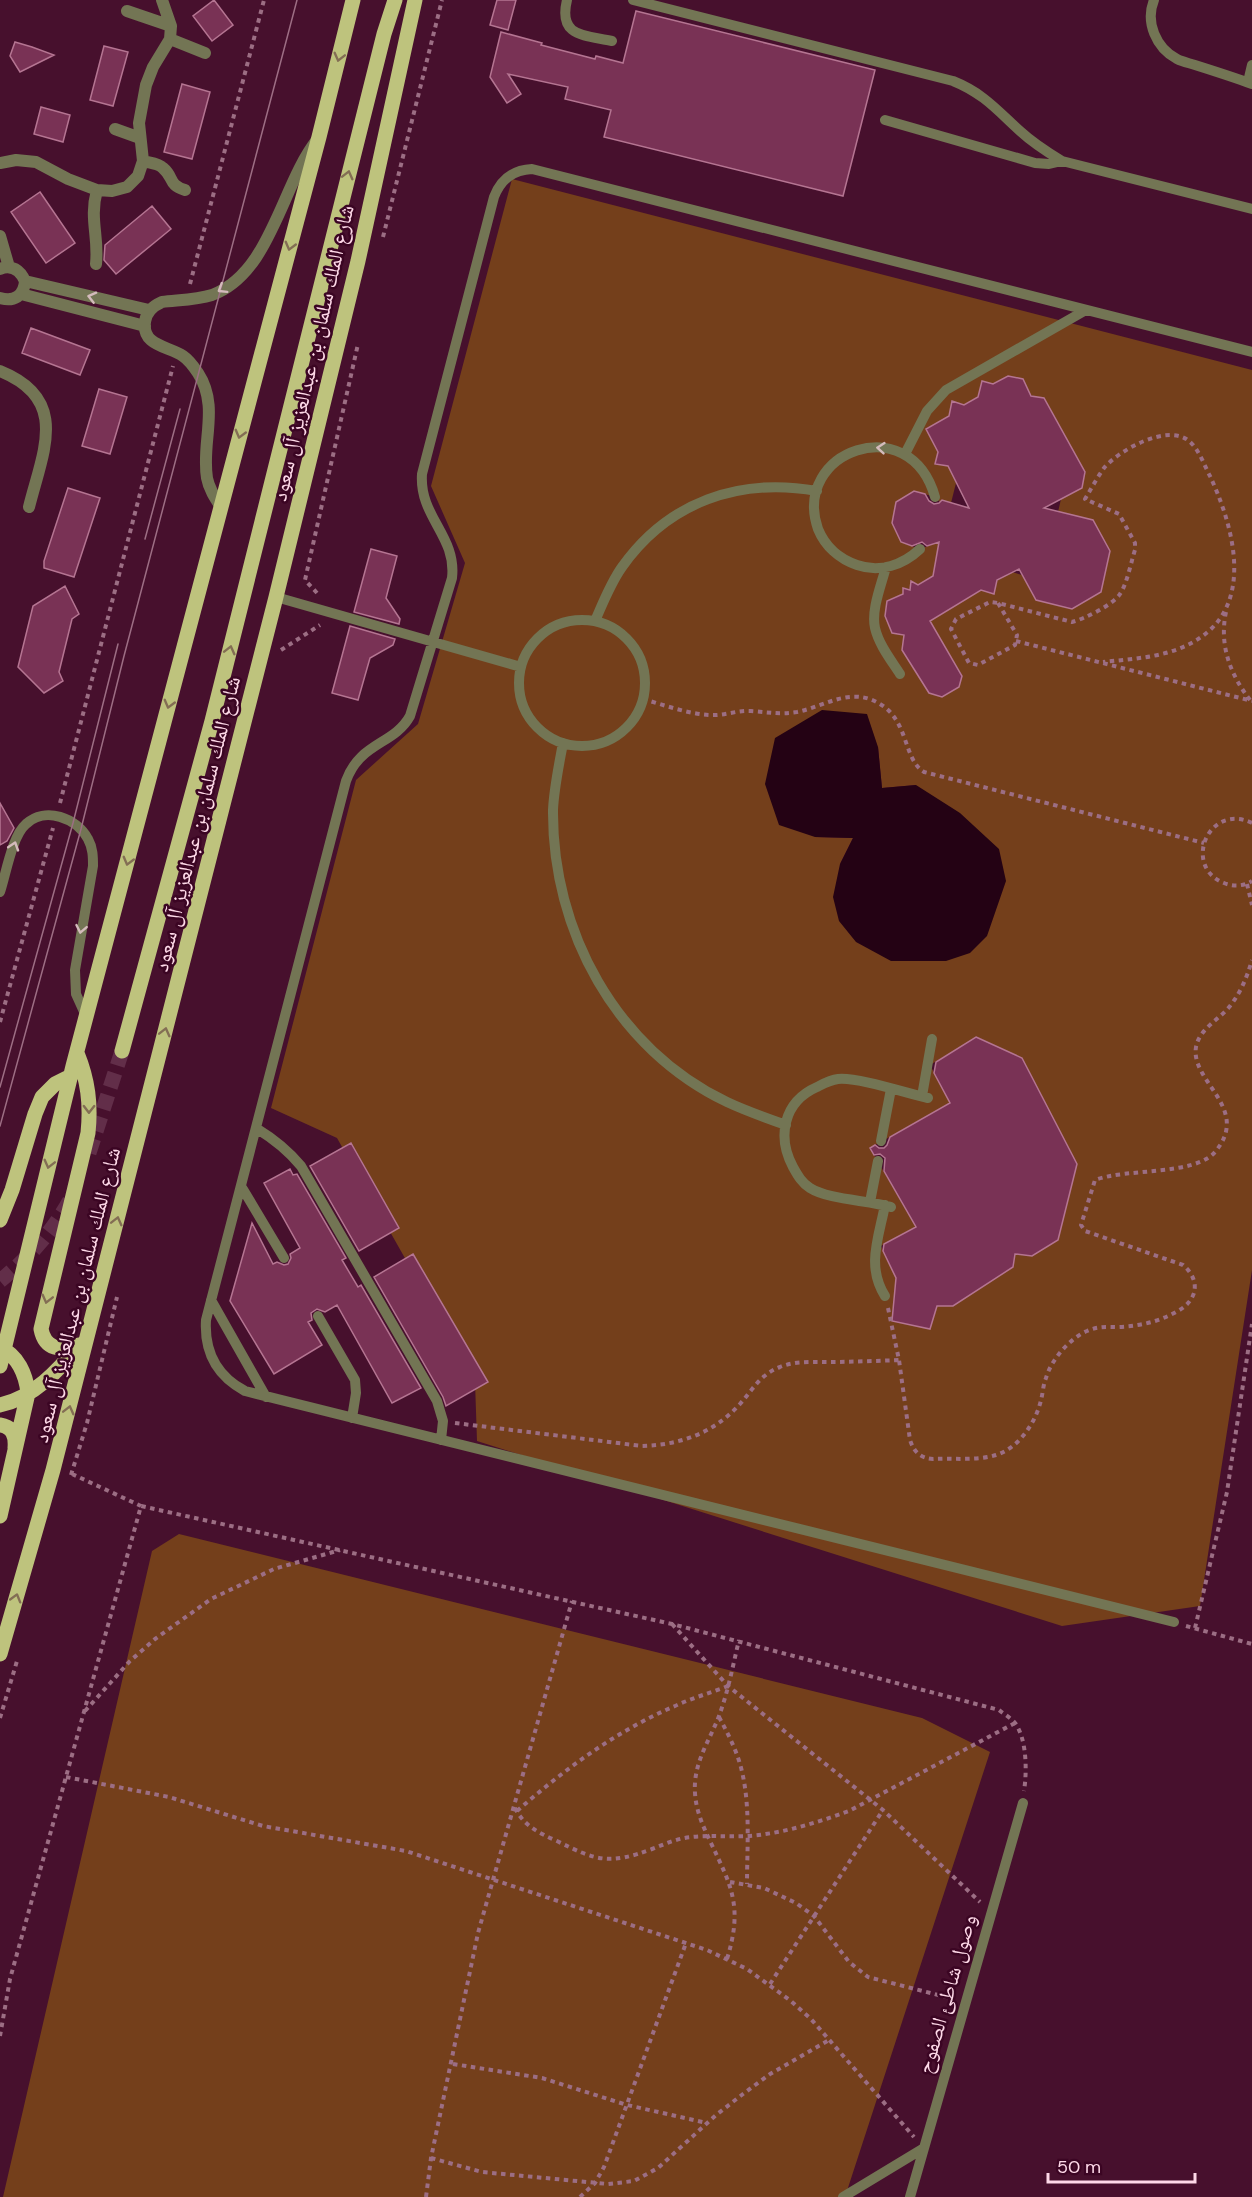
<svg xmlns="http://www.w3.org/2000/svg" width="1252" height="2197" font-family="'DM Sans','Noto Naskh Arabic',sans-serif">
<rect width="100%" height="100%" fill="#47102d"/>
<path fill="#743f1b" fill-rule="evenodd" d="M512,179L1252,370V1270L1200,1606L1062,1626L477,1441L475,1382L337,1138L271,1108L356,780L418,724L465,563L431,486ZM982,381L1044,399L1085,472L1082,488L1061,499L1058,512L1093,520L1110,551L1101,592L1071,609L1036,600L1022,575L1012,572L924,624L934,629L962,675L959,687L942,697L929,693L902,650L904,635L892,633L885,616L887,601L903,594V588L910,589L911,581L918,585L933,576L939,542L920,549L901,542L896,502L914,491L935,497L949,511L956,483L948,466L935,464L938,452L926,429L949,416L952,401L964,405L978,397ZM878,747L882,788L916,785L840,864L853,838L815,837ZM977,1037L1022,1058L1077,1164L1058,1240L1032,1256L1015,1254L1013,1267L953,1306H937L930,1329L892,1321L896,1278L881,1246L916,1227L870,1148L950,1103L930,1065Z
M179,1534L922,1718L990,1752L845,2197H3L152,1551Z"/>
<path fill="#240214" d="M822,710L867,714L878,747L882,788L916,785L960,813L999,849L1006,881L987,936L970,953L946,961H891L856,942L839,921L833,897L840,864L853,838L815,837L779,825L765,784L775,738Z"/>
<path fill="#793255" stroke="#b57592" stroke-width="1.5" d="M214,0L233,25L212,41L193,16Z
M497,0H516L508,30L490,25Z
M636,11L875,70L843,196L604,137L611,110L565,99L568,87L508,74L521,94L507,103L490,77L501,32L542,43L541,45L595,59L596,56L623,63Z
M15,42L32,47L54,55L20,72L10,56Z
M104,46L128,52L113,106L90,100Z
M182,84L210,92L192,159L164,152Z
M41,107L70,115L63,142L34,134Z
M40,192L75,243L46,263L11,212Z
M152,206L171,229L116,274L104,260L105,245Z
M31,328L90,350L80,375L22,353Z
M1008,376L1023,379L1031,396L1044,398L1085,472L1082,488L1044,508L1093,520L1110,551L1101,592L1072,609L1036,600L1019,569L997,580L994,594L981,590L930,621L962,676L959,687L942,697L929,693L902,650L904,635L892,633L885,616L887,601L903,594V588L910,590L911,581L918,585L933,576L939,542L927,546L922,542L912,546L901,542L892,523L896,502L914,491L925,494L929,501L934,504L939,503L942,500L969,508L948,466L935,464L938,452L926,429L949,416L952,401L964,405L978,397L982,381L993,384Z
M99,389L127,397L110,454L82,446Z
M68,488L100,498L74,577L44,568V561Z
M371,549L397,556L386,598L400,619L399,624L354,612Z
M65,586L79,614L72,619L59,672L63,681L44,693L18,667L33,606Z
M350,626L395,639L393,645L370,658L358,700L332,693Z
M0,803L14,828L7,841L0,845Z
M976,1037L1022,1058L1077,1164L1058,1240L1032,1256L1015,1254L1013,1267L953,1306H937L930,1329L892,1321L896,1278L883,1251L884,1244L916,1227L884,1171L885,1158L880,1154L874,1155L870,1148L875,1145L879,1148H884L887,1145L890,1137L950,1103L934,1073L936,1062Z
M351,1143L399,1228L359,1251L310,1166Z
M290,1169L293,1175L297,1174L346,1258L342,1260L358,1287L361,1285L421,1388L392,1403L337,1305L325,1312L317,1309L311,1313L312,1320L308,1322L322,1345L274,1374L230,1301L252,1223L273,1264L277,1262L284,1265L288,1264L291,1258L290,1254L300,1248L264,1183Z
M413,1254L488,1382L446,1406L443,1397L374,1277Z"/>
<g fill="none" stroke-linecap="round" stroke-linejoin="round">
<path stroke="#622e49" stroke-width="15" stroke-dasharray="15 8" stroke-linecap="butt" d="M89,1153L122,1051
M0,1281C28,1258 52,1233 70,1200"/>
<path stroke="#9c6e84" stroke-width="4" stroke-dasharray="4.5 4.5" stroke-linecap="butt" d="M383,237L442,0
M190,284L264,0
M317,593L305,580L358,344
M998,603L1017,635L1015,645L978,665L969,663L951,629L956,619L990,602L998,603L1072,622C1084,619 1113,605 1120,594C1127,584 1131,562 1135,550V543L1119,514L1085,499C1091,489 1097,478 1104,468C1119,450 1168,423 1189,441C1199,449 1204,465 1210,476C1231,521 1252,591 1210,630C1180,657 1140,658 1103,662
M1226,612C1219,645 1230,674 1250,700
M1016,641L1252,701
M281,650L320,625
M643,699C664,705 688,714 710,715C724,716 737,710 751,711C767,712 780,715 797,712C826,706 851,686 880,704C909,721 903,759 924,772L1204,843
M60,803L173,366
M1252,823C1208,802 1182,867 1224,883C1234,887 1244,886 1252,881
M1247,884L1252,905
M0,1022L53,828
M888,1308L899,1360L910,1440C914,1452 920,1458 933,1459C953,1458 977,1461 996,1455C1019,1448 1036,1422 1041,1400C1043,1393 1043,1385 1046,1378C1051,1360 1070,1338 1087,1331C1098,1326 1107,1327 1119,1327C1139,1326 1158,1322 1176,1312C1184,1308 1191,1302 1194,1293C1197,1281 1191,1272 1183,1265L1085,1231L1081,1225L1095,1180C1126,1168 1194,1176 1215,1152C1252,1108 1190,1082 1196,1047C1199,1029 1220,1019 1230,1006C1241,992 1247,977 1252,960
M455,1423L642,1446C680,1445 714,1433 740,1404C753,1389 761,1374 780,1367C794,1361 810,1362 825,1362C850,1362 875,1361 899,1360
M72,1474L141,1506
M71,1475L87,1423L117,1297
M672,1624L728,1686L883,1810L980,1902
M1186,1626L1252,1644
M1195,1628L1227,1492L1252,1324
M85,1711L130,1661L155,1639L211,1599L274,1569L340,1550
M719,1717C727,1732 735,1747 740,1764C751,1802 747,1845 747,1884
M0,1718L17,1661
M66,1777L169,1797L263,1826L406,1851L707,1950L747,1969L791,2001L811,2019L914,2137
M515,1808C524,1826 539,1833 557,1841C597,1861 609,1865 652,1849C665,1844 678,1838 692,1837C710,1835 728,1837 747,1836C781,1834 816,1823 849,1811L1015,1723
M517,1811C565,1769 616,1731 675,1706C692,1698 710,1693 728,1686
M730,1882L764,1888L796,1903L814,1916L849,1962L868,1977L954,1999
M727,1959C743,1907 732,1887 710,1841C703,1826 696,1811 695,1793C693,1763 709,1742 719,1716C728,1692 733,1665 739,1640
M770,1984L883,1810
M0,2036L10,1979L141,1506L672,1624L999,1710C1004,1714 1011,1718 1015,1723C1027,1739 1027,1772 1024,1791
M453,2064L542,2078L627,2105L707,2123
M431,2158L482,2172L608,2184L634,2181L658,2168L716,2115L743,2094L770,2074L829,2040
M426,2197L431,2158L478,1933L572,1601
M580,2197L595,2183L604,2167L686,1943"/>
<path stroke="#737554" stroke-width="10" d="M567,0C558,37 584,35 612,41
M633,0L953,81C983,93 997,110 1020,131C1033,143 1047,152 1062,161L1252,209
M1154,0C1145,22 1156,48 1177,59C1183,62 1189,63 1195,65C1214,71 1233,77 1252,84
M1248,82L1252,65
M885,120L1035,163L1049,164L1062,161
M905,454L927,411L946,390L1086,310
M920,549C903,565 880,573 857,565C839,559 825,546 818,529C791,451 910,408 935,497
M886,567C881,586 871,610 875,628C879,645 891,660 900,674
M276,597L521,667
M519 683a63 63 0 1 1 126 0a63 63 0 1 1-126 0Z
M595,621C603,603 610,584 622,567C668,502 739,477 817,491
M563,743C559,765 554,788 553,810C552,931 616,1049 727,1102C746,1111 766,1118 786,1125
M0,892C6,874 12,836 26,824C45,806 77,818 88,839C93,848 93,857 93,866L75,970L76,994L86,1016
M922,1096L932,1039
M256,1128C274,1139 288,1150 301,1166L437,1401L443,1421L441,1440
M881,1141L891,1089
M241,1186L284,1258
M870,1202L878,1161
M891,1207C868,1200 829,1200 810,1188C802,1183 798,1176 793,1167C777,1137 783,1102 817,1087C823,1084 830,1080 838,1079C858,1077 906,1093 928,1098
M885,1296C866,1266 879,1237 885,1205
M211,1300L266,1397
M318,1316L355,1380L356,1393L352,1418
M1174,1622L245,1391C217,1376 204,1353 206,1320L346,781C360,742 394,745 410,716L452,578C457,536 419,517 422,474L494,197C501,179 513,170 532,169L1252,352
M843,2197L924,2148
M910,2197L1023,1803"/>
<path stroke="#737554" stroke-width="12" d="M127,11L171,26
M170,39L205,53
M115,129L140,138
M143,161C150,163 158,163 163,168C174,177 168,185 185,190
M0,163L16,160L36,162L68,179L97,190L112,191L127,187L138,176L143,161L139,123L146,85L153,67L170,39L171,26L162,0
M0,236L9,267
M96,264C99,236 89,219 97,190
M0,269C12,264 20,270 25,281C24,296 14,302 0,298
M25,281L149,310
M21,294L145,326
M0,371C70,399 43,451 29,507
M221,507C215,498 209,489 207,478C201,442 220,407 198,373C194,367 189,360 183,356C168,346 142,346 145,322C146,312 153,306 162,302C178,300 196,300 212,295C271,273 281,186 317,140"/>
<path stroke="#bec37d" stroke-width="15" d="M122,1051L212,721L384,34L395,0
M77,1053C88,1080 91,1104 88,1133L41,1329C45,1350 61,1351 79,1345
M0,1220L12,1190L35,1114L42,1097L55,1084L71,1076
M0,1348C18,1355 26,1375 28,1393L0,1516
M0,1366L73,1066L319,137L353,0
M0,1405C33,1398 59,1370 79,1345
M0,1425C13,1427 16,1436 15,1448
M0,1654L53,1470L276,597L358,261L415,0"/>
<path stroke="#9d6e84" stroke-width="1.5" d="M145,539L180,409
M0,1087L73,823L118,644
M0,1126L81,829L124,656L297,0"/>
</g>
<defs><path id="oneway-chevron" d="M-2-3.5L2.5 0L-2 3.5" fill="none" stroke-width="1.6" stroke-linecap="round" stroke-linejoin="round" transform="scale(1.5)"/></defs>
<g stroke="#836e54">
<use href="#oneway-chevron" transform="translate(339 57) rotate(104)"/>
<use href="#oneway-chevron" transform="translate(348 175) rotate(-76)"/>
<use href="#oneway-chevron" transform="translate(290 246) rotate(105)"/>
<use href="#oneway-chevron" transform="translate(240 434) rotate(105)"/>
<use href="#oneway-chevron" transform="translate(230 650) rotate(-76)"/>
<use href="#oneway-chevron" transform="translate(169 704) rotate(105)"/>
<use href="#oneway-chevron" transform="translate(128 861) rotate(105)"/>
<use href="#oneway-chevron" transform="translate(165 1032) rotate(-76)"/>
<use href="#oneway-chevron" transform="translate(89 1109) rotate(91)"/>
<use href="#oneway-chevron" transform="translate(49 1164) rotate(104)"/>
<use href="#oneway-chevron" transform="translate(117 1221) rotate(-76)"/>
<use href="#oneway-chevron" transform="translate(47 1299) rotate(104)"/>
<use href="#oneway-chevron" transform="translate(69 1410) rotate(-76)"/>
<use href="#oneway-chevron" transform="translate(16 1598) rotate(-74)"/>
</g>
<g stroke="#d4bbbc">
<use href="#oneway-chevron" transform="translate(222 289) rotate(148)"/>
<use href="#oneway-chevron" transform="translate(92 297) rotate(-166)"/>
<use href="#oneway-chevron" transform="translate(881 448) rotate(-175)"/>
<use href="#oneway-chevron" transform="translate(14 846) rotate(-72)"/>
<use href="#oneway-chevron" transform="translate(81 929) rotate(101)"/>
</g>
<g text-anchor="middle" stroke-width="5" stroke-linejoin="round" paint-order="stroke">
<g font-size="21" fill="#fed9e8" stroke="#3b0523">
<text transform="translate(313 353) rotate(-77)" y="7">شارع الملك سلمان بن عبدالعزيز آل سعود</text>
<text transform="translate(197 824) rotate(-76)" y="7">شارع الملك سلمان بن عبدالعزيز آل سعود</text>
<text transform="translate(77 1295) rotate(-76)" y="7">شارع الملك سلمان بن عبدالعزيز آل سعود</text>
<text transform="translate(947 1994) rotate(-74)" y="7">وصول شاطئ الصفوح</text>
</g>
</g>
<path d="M1048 2173v9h147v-9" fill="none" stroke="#fed9e8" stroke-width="3"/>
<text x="1057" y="2173" font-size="18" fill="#fed9e8" stroke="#3b0523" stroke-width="4.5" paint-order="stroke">50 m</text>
</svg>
